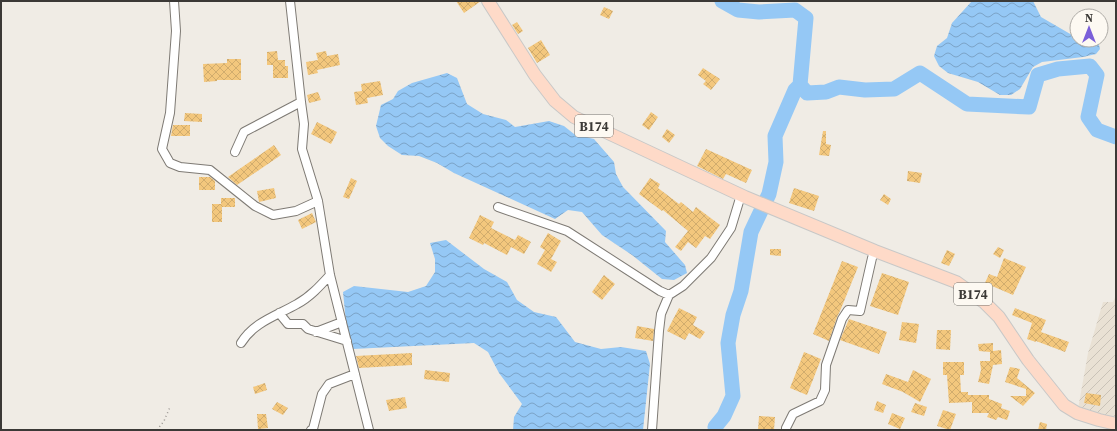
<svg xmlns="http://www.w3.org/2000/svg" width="1117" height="431" font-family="'Source Serif 4',serif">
<defs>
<pattern id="industrial-furrows" width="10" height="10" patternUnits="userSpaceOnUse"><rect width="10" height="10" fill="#e9e1d4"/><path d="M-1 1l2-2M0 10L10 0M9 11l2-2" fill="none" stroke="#c9c2b7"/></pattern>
<pattern id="water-waves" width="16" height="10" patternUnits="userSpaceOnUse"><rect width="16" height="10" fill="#95c8f5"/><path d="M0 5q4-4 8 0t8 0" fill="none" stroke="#7ba3c7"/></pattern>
<pattern id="building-cross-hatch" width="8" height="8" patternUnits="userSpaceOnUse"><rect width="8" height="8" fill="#f3c77d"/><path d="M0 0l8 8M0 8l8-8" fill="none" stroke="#d1ac6d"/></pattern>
</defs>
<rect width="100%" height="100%" fill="#f0ece5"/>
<path fill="url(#industrial-furrows)" d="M1116,295V418L1078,409L1088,353L1103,302H1113Z"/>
<path fill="url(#water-waves)" d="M972,1H1033L1041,17L1072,35L1077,36V40L1098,41L1100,49L1096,54L1083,57L1042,62L1033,67L1020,89L1011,95H1000L978,82L948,73L939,66L934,56L937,46L947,38L952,23Z
M447,73L457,78L467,104L483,114L506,120L515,127L549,121L564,126L574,134L594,139L614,162L616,174L623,187L666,231L665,242L685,265L687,273L674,280L662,279L632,255L602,235L582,212L568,210L555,219L454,173L437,163L419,156L402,155L388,146L380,138L376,126L381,105L393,99L398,91L412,83Z
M446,240L484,269L507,282L517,300L534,312L556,317L575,342L601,349L621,347L646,351L650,364L643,430H513L514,417L522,404L499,373L488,352L474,343L353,349L346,322L343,292L354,286L408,292L426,286L435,272V259L430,243Z"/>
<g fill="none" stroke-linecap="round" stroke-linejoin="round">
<path stroke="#95c8f5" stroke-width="15" d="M722,1L738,10L759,12L795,10L806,18L800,85L807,93L826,92L839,87L865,90L894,89L920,73L967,104L1029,107L1038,75L1058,69L1090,66L1097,75L1088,117L1097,130L1116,137
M716,430L715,427L724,416L733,396L728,343L733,315L741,291L751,232L769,194L776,162L775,136L795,90L800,85"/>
</g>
<path fill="url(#building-cross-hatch)" d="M456,1H481L464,13Z
M604,7L613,11L609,19L600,15Z
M517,22L523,31L518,34L512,25Z
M541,40L550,55L537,63L528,48Z
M277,51L278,60H285V66H288V78H273V65H267V52Z
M326,51L327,56L338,54L340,65L317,70L318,73L308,75L306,62L318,60L316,53Z
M227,59H241V80H217V81L204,82L203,64L227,63Z
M703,68L720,79L711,90L703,84L706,81L698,75Z
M380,81L383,95L367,98L368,103L356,105L354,92L362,91L361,84Z
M318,92L321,100L309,103L307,95Z
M651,112L658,117L649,130L642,125Z
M185,113L202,114V122L184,121Z
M317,122L337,132L331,144L311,134Z
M173,125H190V136H171Z
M667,129L675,135L669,143L662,137Z
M823,131H826V144L831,145L829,156L819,155Z
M274,145L281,155L237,185L228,177Z
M706,149L752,170L746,183L726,174L723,179L697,166Z
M908,171L922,173L920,183L907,181Z
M199,177H210L215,181V190H199Z
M351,178L357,181L349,199L343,197Z
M650,178L660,184L658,188L679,204L681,202L693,212L696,207L720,225L710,239L705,236L696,248L688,242L681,251L675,247L688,231L663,210L662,211L639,194Z
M274,188L276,198L259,202L257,191Z
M794,188L819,196L814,211L789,203Z
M884,194L891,199L888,205L880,200Z
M221,198H235V207H222V222H212V204H221Z
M312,213L316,222L302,229L298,220Z
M480,215L494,222L491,228L515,240L518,235L531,242L524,254L511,247L507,255L484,243L483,245L469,238Z
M548,233L561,241L551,259L557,262L551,272L537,264L545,250L540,247Z
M998,247L1004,250L1000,258L993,254Z
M770,249H781V256L770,255Z
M947,250L955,254L949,266L941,263Z
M1004,258L1026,267L1013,295L985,283L989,274L997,277Z
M842,261L858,267L840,311L837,317L829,341L813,334Z
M882,273L909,282L898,315L870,306Z
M604,275L615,284L602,300L592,292Z
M679,308L697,317L693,325L705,332L700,339L689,333L685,340L667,331Z
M1015,308L1046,320L1041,332L1069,342L1065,352L1036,341V342L1027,339L1032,323L1012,315Z
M849,319L887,332L879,354L840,340Z
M902,322L919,324L916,343L899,340Z
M637,326L654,329L653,341L635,338Z
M937,330H951L950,350L936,349Z
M993,343V351L1001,350L1002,364L993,365L989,384L978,382L981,370L980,361H990V352L979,351L978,344Z
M804,352L821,359L807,395L790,388Z
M412,353V365L359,368L356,356Z
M943,362H964V375H960L961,392H968V395H989V399L1002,404L1001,408L1010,411L1007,420L998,417L996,420L987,417L989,413H972V402L949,403L947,375H943Z
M1010,367L1020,369L1017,378L1035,393L1023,406L1010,396H1026V389L1005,382Z
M425,370L450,373L449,382L424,379Z
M913,370L931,379L920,402L903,392L882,384L886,374L908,382Z
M265,383L267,390L255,394L253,387Z
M1086,393L1101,395L1100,406L1084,403Z
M405,397L407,408L389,411L386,400Z
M877,401L886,405L883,413L874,410Z
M277,402L288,408L283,415L272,409Z
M915,403L927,407L924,416L911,412Z
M943,410L956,414L950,430L937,426Z
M892,413L905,418L900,429L888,424Z
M257,414H266L268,428L258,429Z
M759,416L775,417L774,430H758Z
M1040,422L1047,424L1046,430H1038Z"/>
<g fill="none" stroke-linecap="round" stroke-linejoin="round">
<g stroke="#7e7a74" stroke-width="10">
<path id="street" d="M174,1L176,31L170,113L162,149L170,163L180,167L210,170L255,206L273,215L296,211L318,201
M290,1L301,102L304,124L302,149L318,201L330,275L369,430
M235,152L244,132L301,102
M498,207L567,231L660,291L669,295
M279,313L288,324H303L308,329L347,341
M316,332L342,322
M241,343C254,322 276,316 297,304C310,297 320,286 330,275
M311,430L313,429L322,394L329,384L355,374
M652,430L659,331L661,314L669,295L683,286L711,258L731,228L741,195
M786,430V428L793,414L820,401L825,390L826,365L842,319L848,310L860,311L872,258L875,251"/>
</g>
<g stroke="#c8c8c7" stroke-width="14">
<path id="primary" d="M488,1L535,75L555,101L574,117L745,197L875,251L956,282L984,302L999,317L1028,360L1064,405L1077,413L1099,420L1116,424"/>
</g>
<path stroke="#9c9893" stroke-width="1.5" stroke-dasharray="1 3" stroke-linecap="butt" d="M157,430L164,421L170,407"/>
<use href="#street" stroke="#fff" stroke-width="8"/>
<use href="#primary" stroke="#fedac8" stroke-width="12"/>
</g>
<g text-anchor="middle" stroke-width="3" stroke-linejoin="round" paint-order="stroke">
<g fill="#fdf9f2" stroke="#75736e" stroke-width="1">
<rect x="575" y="115" width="38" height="22" rx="3"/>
<rect x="954" y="283" width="38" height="22" rx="3"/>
</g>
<g font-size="13" font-weight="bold" fill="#3b3936">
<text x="594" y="131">B174</text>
<text x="973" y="299">B174</text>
</g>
</g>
<rect width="1117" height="431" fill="none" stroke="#3b3936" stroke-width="4"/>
<g transform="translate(1089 28)"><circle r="19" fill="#fdf9f2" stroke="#afaca7"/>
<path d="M0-3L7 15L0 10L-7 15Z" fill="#7b5fd9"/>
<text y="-6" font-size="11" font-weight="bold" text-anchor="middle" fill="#3b3936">N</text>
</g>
</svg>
